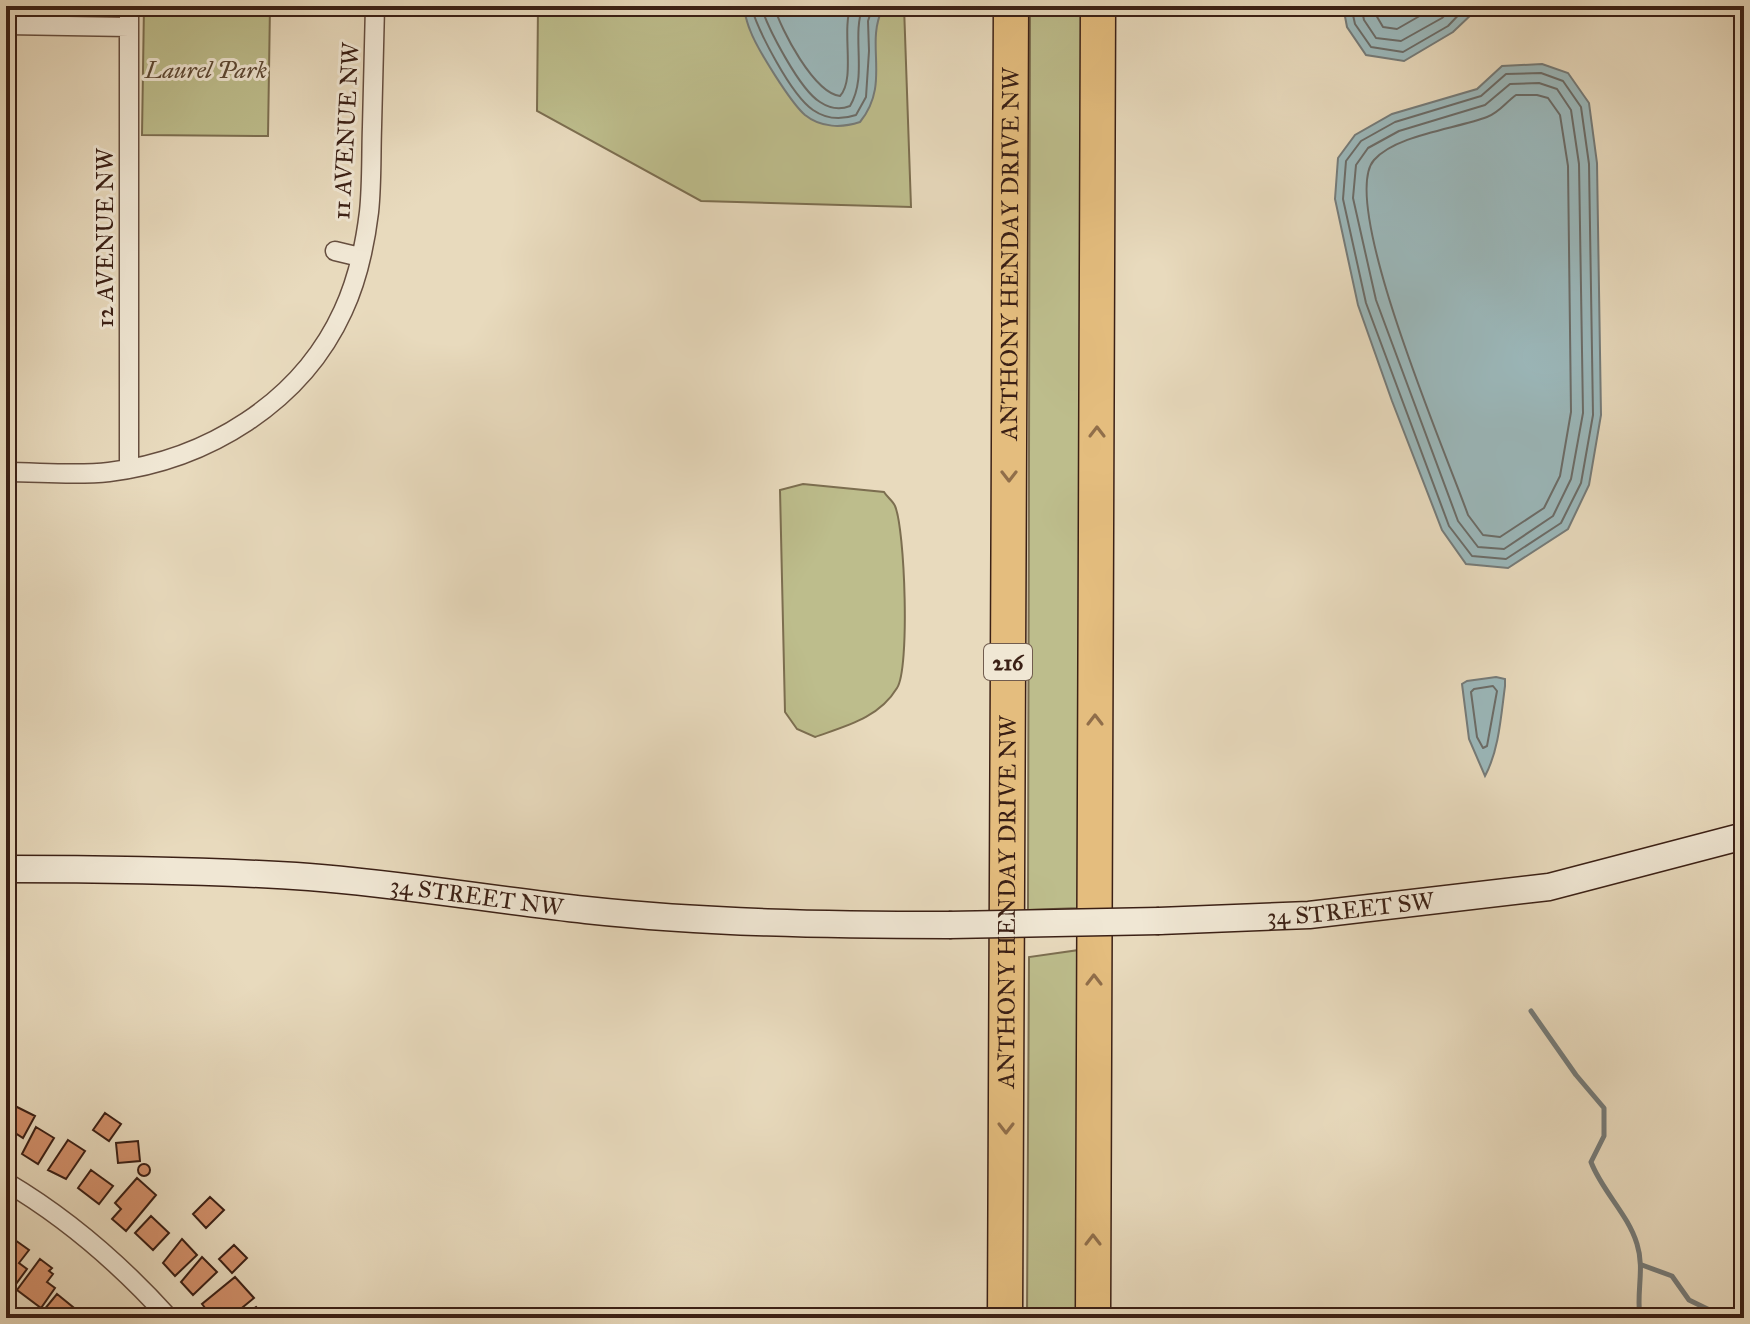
<svg xmlns="http://www.w3.org/2000/svg" width="1750" height="1324" font-family="'IM FELL Great Primer',serif">
<rect width="100%" height="100%" fill="#e8dabd"/>
<filter id="stains"><feTurbulence type="fractalNoise" baseFrequency=".0025" numOctaves="4"/><feColorMatrix values="0 0 0 0 .2 0 0 0 0 .09 0 0 0 0 .02 0 0 0 .5 -.17"/></filter>
<radialGradient id="worn" r=".72"><stop offset=".6" stop-color="#630" stop-opacity="0"/><stop offset="1" stop-color="#630" stop-opacity=".3"/></radialGradient>
<path fill="#bdbd8c" stroke="#7c6e50" stroke-width="2" d="M144,6H270L268,136L142,135Z
M538,6H904L911,207L701,201L537,111Z
M1030,6H1085L1078,908L1028,910Z
M803,484L884,492C887,497 893,501 895,506C905,529 910,669 897,688C879,718 846,726 815,737L797,729L785,712L780,490Z
M1079,950L1078,1318H1027L1029,957Z"/>
<path fill="#9bb8bb" stroke="#757b79" stroke-width="2" d="M743,6H881L882,10C865,45 891,84 860,122C842,128 821,128 805,115C791,103 757,49 750,30C747,23 745,14 743,6Z
M1343,6H1475V11L1453,32L1404,61L1366,55L1347,27Z
M1542,64L1568,73L1589,103L1597,163L1601,415L1589,485L1568,529L1508,568L1466,564L1442,530L1392,401L1358,305L1335,199L1338,158L1355,135L1392,114L1477,89L1502,66Z
M1496,677L1505,679V686C1501,716 1499,750 1485,776L1469,739L1462,684L1467,681Z"/>
<g fill="none" stroke-linecap="round" stroke-linejoin="round">
<path stroke="#6b6c68" stroke-width="2" d="M751,6C758,31 791,95 813,110C826,119 841,120 856,115L866,97L869,51L868,21L873,6
M761,6C768,29 800,90 820,102C829,108 840,110 850,106C868,76 851,37 863,6
M774,6C781,30 814,93 840,96C856,79 841,30 851,6
M1351,6L1355,24L1371,47L1403,52L1448,26L1467,6
M1361,6L1364,20L1376,38L1401,41L1442,18L1454,6
M1374,6L1376,15L1383,27L1397,29L1437,6
M1541,73L1563,81L1581,107L1589,164L1593,415L1581,483L1561,523L1506,559L1472,556L1449,526L1366,303L1343,199L1346,161L1361,141L1395,122L1481,96L1506,74Z
M1539,83L1557,89L1571,110L1579,164L1583,413L1571,479L1553,516L1504,549L1478,547L1458,521L1376,300L1353,198L1356,165L1368,148L1399,131L1485,105L1510,84Z
M1516,95H1537L1548,98L1560,115L1568,166L1571,412L1560,476L1544,508L1500,537L1483,535L1468,515C1449,460 1337,202 1374,160C1396,135 1455,129 1487,117C1499,113 1506,102 1516,95Z
M1493,686L1497,691L1487,746L1483,748L1477,737L1471,692L1474,689Z"/>
<path stroke="#757b79" stroke-width="5" d="M1531,1011L1576,1075L1604,1108V1136L1591,1162C1602,1191 1628,1214 1637,1244C1645,1269 1636,1292 1640,1318
M1642,1265L1672,1276L1689,1300L1726,1318"/>
</g>
<path fill="#d2906b" stroke="#3b2015" stroke-width="2" d="M15,1106L35,1116L23,1138L15,1133L9,1144L6,1142V1122Z
M105,1113L121,1124L109,1141L93,1130Z
M36,1127L54,1138L38,1164L22,1154Z
M68,1140L85,1151L66,1179L48,1170Z
M138,1141L140,1161L118,1163L116,1143Z
M138 1170a6 6 0 1 1 12 0a6 6 0 1 1-12 0Z
M91,1170L113,1186L99,1204L78,1188Z
M137,1178L156,1195L126,1231L112,1219L121,1209L115,1203Z
M210,1197L224,1210L206,1228L193,1214Z
M151,1216L169,1233L153,1250L135,1233Z
M182,1239L197,1255L175,1276L163,1263Z
M15,1240L29,1250L19,1263L27,1269L13,1288L6,1283V1253Z
M234,1245L247,1258L232,1273L219,1259Z
M202,1257L217,1272L193,1295L181,1282Z
M40,1259L52,1268L49,1271L53,1274L47,1282L55,1288L41,1308L17,1290Z
M235,1277L254,1298L232,1316L226,1309L213,1318L202,1304Z
M57,1294L79,1312L74,1318H52L43,1311Z
M256,1307L265,1318H241Z"/>
<g fill="none" stroke-linecap="round" stroke-linejoin="round">
<g stroke="#664e3f" stroke-width="21">
<path id="street" d="M129,6V469
M6,25L129,27
M335,251L360,257
M6,472C39,472 76,476 109,472C207,460 301,403 343,311C357,281 365,245 369,212C372,184 371,155 372,127C373,87 374,46 375,6
M6,1182C67,1218 122,1266 169,1318"/>
</g>
<g stroke="#3b2015" stroke-width="29">
<g id="secondary">
<path id="s1" d="M6,869C107,869 208,870 309,877C402,884 493,900 586,910C707,923 827,925 949,925"/>
<path id="s2" d="M1159,921L1309,915L1549,887L1744,836"/>
</g>
</g>
<g stroke="#3b2015" stroke-width="37">
<g id="highway">
<path id="s3" d="M1005,1318L1011,6"/>
<path d="M1093,1318L1098,6"/>
</g>
</g>
<use href="#street" stroke="#f0e7d4" stroke-width="18"/>
<use href="#secondary" stroke="#f0e7d4" stroke-width="26"/>
<use href="#highway" stroke="#e4bd7e" stroke-width="34"/>
<g stroke="#3b2015" stroke-width="29" stroke-linecap="butt">
<path id="secondary-bridge" d="M949,925L1159,921"/>
</g>
<use href="#secondary-bridge" stroke="#f0e7d4" stroke-width="26"/>
</g>
<defs><path id="oneway-chevron" d="M-2-3.5L2.5 0L-2 3.5" fill="none" stroke-width="1.6" stroke-linecap="round" stroke-linejoin="round" transform="scale(2)"/></defs>
<g stroke="#906e4a">
<use href="#oneway-chevron" transform="translate(1097 432) rotate(-90)"/>
<use href="#oneway-chevron" transform="translate(1009 476) rotate(90)"/>
<use href="#oneway-chevron" transform="translate(1095 720) rotate(-90)"/>
<use href="#oneway-chevron" transform="translate(1094 980) rotate(-90)"/>
<use href="#oneway-chevron" transform="translate(1006 1128) rotate(90)"/>
<use href="#oneway-chevron" transform="translate(1093 1240) rotate(-90)"/>
</g>
<g text-anchor="middle" stroke-width="6" stroke-linejoin="round" paint-order="stroke">
<rect fill="#f0e7d4" stroke="#715c4e" stroke-width="2" x="984" y="644" width="48" height="36" rx="6"/>
<g font-size="22" font-weight="bold" fill="#3b2015">
<text x="1008" y="670">216</text>
</g>
<g font-size="24" font-style="italic" fill="#5c4733" stroke="#f0e7d4">
<text x="206" y="78">Laurel Park</text>
</g>
<g font-size="24" fill="#3b2015" stroke="#f0e7d4">
<text transform="translate(346 131) rotate(-87)" y="8">11 AVENUE NW</text>
<text transform="translate(105 238) rotate(-90)" y="8">12 AVENUE NW</text>
<text dy="8" stroke="none"><textPath href="#s3" startOffset="1064">ANTHONY HENDAY DRIVE NW</textPath></text>
<text dy="8" stroke="none"><textPath href="#s1" startOffset="472">34 STREET NW</textPath></text>
<text dy="8" stroke="none"><textPath href="#s3" startOffset="416">ANTHONY HENDAY DRIVE NW</textPath></text>
<text dy="8" stroke="none"><textPath href="#s2" startOffset="192">34 STREET SW</textPath></text>
</g>
</g>
<rect width="1750" height="1324" fill="none" stroke="#e8dabd" stroke-width="32"/>
<rect x="8" y="8" width="1734" height="1308" fill="none" stroke="#3b2015" stroke-width="4"/>
<rect x="16" y="16" width="1718" height="1292" fill="none" stroke="#3b2015" stroke-width="2"/>
<rect width="100%" height="100%" filter="url(#stains)"/>
<rect width="100%" height="100%" fill="url(#worn)"/>
</svg>
